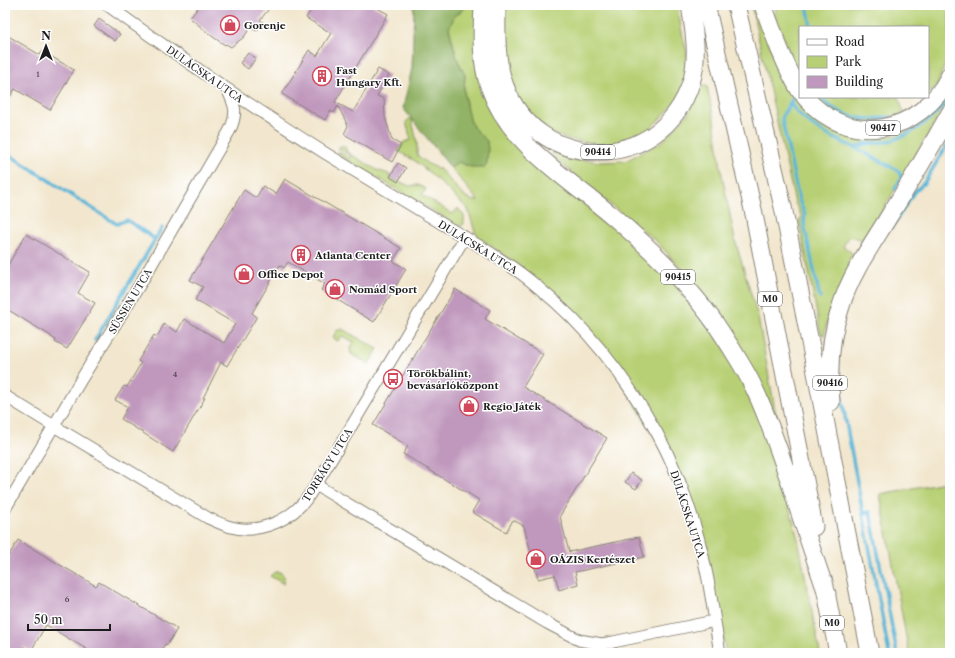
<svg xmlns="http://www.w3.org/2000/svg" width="955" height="658" font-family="'Libre Caslon Text',serif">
<rect width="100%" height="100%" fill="#fff"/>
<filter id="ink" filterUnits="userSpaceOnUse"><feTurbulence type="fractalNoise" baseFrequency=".025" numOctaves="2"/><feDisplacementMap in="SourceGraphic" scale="8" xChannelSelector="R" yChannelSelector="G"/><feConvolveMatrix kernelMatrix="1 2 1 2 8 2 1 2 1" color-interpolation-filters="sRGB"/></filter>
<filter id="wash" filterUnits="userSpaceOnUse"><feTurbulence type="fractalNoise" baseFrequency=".012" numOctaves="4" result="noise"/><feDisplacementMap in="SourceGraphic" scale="16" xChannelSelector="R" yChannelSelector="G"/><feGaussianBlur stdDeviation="0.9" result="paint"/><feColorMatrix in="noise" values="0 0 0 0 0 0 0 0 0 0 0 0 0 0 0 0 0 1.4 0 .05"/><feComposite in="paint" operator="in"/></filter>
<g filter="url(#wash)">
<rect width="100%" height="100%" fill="#f2e7ce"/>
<path fill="#b8d075" stroke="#6a7648" d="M462,5H475L490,106L673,282L720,341L753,395L776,458L798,539L820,653H726L709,567L688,492L591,331C558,295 520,264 478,238L475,232L468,209L431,174L415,161L398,151L404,142L411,140L406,122L411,117L417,142V155L428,164L440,169L463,195L473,201H478L451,168L458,162L471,167L487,141L473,127L467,111L464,91L465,75L457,59L449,28L454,17L463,9Z
M506,5H677L683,38L687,52L686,78L678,100L647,132L627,142L602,145L567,139L551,133L531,116L515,96L508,70L503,32Z
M751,5H755C767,38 778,73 798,102C823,139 882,148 918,125C930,118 938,107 946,97L949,99L866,238L861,240L850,236L843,246L851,252L854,259L830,311L824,335H821L799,221L802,217L795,203Z
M775,5H949L950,52L937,85L928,95V27H800V80L774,14L776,10Z
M701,86H707L714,120L722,175L735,240L758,317L776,415L731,333L697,286L656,241L585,184L555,158L551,151L580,159L601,162L625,161L662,142L688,114Z
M812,97H900L899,99L904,113L875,123L851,121L828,111Z
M341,146H345L347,152L377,170L389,174V177L398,182L399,181L409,186L418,185L426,189L422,195L453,214L458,208L464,216V224L461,226H458L339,155L338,151L350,158L351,156L338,148Z
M342,329L378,349L369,364L351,354L350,349L354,342L342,336L338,341L333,338L336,331Z
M950,481V653H909L880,494Z
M275,572H280L284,576V584L270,576Z"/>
<path fill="#92b266" stroke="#576741" d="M414,5H462L463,9L454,17L449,28L457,59L465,75L464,91L467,111L473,127L487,141L488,150L487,163L485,167H471L458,162L451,168L403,108L412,68Z"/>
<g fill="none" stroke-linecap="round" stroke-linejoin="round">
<path stroke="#5ab5d8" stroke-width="3.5" d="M773,5V6L786,5
M807,5L811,27
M672,6L676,5
M820,97C840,118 862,122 890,117
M793,98L783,115L782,120L799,200L805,215L804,224L820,298
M790,103C806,126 831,138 856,148C865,141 878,144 889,141C912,135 929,121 945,104
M856,148L899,171L901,178L895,189
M5,152L115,223L117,224L127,220L155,239
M892,227L914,192L924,183L950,140
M95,340L162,228
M838,361V377L848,433L889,653
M863,513L870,512L897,653"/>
</g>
<g id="blocks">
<path fill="#c098bd" d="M200,5H272L260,20L263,22L257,31L250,28L244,37L231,47L226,44L225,45L213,37L190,18Z
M314,5H372L388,14L335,102L353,112L378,69L389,75L377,96L384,99L385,117L392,140L401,145L392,162L344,134L348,126L338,106L334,113L330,111L325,120L282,94L309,50L317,56L331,33L306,18Z
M99,19L120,34L115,41L94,26Z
M5,34L40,55L42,51L74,70L50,110L15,89L5,105Z
M248,53L256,58L248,69L240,63Z
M398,163L406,168L398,182L390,177Z
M285,179L401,248L393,261L406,269L374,322L321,290L325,284L288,262L284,268L280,265L252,313L256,316V318L228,364L227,366L221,362L203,398H205L173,452L121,419L128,407L115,400L124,386L127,387L141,363L138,361L154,335L157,337L164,324L177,332L184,319L224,343L235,324L195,300L203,287L190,280L244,190L256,198L263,186L276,194Z
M26,234L90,272L78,293L95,303L67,349L55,342L56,340L51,337V336L5,308V270Z
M455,289L490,310L485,319L543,354L523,387L607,438L560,516L569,552L639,537L644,557L575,572L578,584L559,590L555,575L538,579L524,526L513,520L506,532L472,512L479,500L403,454L408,446L373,425Z
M631,473L642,480L636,489L625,482Z
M18,540L96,586L99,582L173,626L177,629L167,645L165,644L160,653H93L46,625L31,651L24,647L20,653H5V562Z"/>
</g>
</g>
<g filter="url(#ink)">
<use href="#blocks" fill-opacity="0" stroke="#878275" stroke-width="1"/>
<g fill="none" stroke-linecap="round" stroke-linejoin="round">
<g stroke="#878275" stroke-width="13">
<path id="minor" d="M107,5C178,56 250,106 325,153C366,178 408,203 449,228C480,246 511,264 539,288C587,327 627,379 657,433C679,473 697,525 706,570C712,597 715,625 720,653
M5,396L54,426L208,518C215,521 223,525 231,527C255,534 284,523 301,505C307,500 311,492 316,485L465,237
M316,485L547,623L579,640L602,644L613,642L714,621
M5,509L82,378L142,281L230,130C238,112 235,105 227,89"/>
</g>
<g stroke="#878275" stroke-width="19">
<path id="highway" d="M483,5C482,32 480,60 489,86C509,145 569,179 615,218C651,249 687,283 715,323C729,344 744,366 755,390C770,422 781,456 792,489C803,524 815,559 827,594
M497,5C497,32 495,60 505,86C538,174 661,174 691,83C699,58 694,30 690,5
M706,5L754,214L814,527
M736,5L783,207L814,362L870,653
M763,5C774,35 784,64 800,91
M805,97C849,149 921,134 950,75
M831,402C828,370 830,337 841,306C851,273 873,243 891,213C912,180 931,147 950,113
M824,582L838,653"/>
</g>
<use href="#minor" stroke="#fff" stroke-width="11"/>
<use href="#highway" stroke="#fff" stroke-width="17"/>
</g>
</g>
<defs>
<g id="shop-ring" transform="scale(1)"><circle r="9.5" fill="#fff" stroke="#d1495b" stroke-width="1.5"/><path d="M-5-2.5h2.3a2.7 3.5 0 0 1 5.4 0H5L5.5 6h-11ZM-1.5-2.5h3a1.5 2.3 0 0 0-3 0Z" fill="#d1495b"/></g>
<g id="building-ring" transform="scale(1)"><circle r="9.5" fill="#fff" stroke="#d1495b" stroke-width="1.5"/><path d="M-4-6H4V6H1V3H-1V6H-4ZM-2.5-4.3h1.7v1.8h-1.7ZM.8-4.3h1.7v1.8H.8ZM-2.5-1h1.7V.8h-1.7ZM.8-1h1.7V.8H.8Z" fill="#d1495b"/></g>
<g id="bus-ring" transform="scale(1)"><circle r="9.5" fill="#fff" stroke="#d1495b" stroke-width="1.5"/><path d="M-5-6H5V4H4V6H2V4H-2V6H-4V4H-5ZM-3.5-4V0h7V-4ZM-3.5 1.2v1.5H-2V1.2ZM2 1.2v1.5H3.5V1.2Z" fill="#d1495b"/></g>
</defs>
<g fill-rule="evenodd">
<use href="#shop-ring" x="230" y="25"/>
<use href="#building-ring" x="322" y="76"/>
<use href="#building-ring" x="301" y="255"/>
<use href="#shop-ring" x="244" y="274"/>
<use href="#shop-ring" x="335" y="289"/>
<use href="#bus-ring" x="393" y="379"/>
<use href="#shop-ring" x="469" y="406"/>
<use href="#shop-ring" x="536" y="559"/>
</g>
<g text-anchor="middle" stroke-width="3" stroke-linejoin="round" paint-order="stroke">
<g font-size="8" fill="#453b44">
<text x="38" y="77">1</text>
<text x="175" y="377">4</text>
<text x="67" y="602">6</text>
</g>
<g fill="#fff" stroke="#606060" stroke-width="1">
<rect x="866" y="121" width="34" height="14" rx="3"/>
<rect x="581" y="145" width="34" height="14" rx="3"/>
<rect x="661" y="270" width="34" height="14" rx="3"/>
<rect x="758" y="292" width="24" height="14" rx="3"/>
<rect x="813" y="376" width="34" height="14" rx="3"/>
<rect x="820" y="616" width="24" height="14" rx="3"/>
</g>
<g font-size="9" font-weight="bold" fill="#1c1c1c">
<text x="883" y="131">90417</text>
<text x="598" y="155">90414</text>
<text x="678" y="280">90415</text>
<text x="770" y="302">M0</text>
<text x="830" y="386">90416</text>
<text x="832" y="626">M0</text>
</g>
<g font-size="10" font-weight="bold" fill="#1c1c1c" stroke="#fff" text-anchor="start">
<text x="244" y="29">Gorenje</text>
<text x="336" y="74">Fast<tspan x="336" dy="12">Hungary Kft.</tspan></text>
<text x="315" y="259">Atlanta Center</text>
<text x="258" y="278">Office Depot</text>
<text x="349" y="293">Nomád Sport</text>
<text x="407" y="377">Törökbálint,<tspan x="407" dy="12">bevásárlóközpont</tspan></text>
<text x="483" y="410">Regio Játék</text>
<text x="550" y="563">OÁZIS Kertészet</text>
</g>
<g font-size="10" fill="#1c1c1c" stroke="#fff">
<text transform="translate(205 74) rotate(35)" y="4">DULÁCSKA UTCA</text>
<text transform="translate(478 247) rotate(32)" y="4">DULÁCSKA UTCA</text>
<text transform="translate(130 301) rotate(-59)" y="4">SÜSSEN UTCA</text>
<text transform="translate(327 465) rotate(-58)" y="4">TORBÁGY UTCA</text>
<text transform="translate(688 514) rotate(72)" y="4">DULÁCSKA UTCA</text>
</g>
</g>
<rect width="955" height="658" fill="none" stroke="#fff" stroke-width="20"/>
<rect x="799" y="26" width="130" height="72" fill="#ffffff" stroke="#a4a4a4"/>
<rect x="807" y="39" width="20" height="6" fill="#ffffff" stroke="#a4a4a4"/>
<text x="835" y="46" font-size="12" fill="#1c1c1c">Road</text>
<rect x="807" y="56" width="20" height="12" fill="#b8d075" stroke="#a4a4a4"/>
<text x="835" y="66" font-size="12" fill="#1c1c1c">Park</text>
<rect x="807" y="76" width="20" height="12" fill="#c098bd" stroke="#a4a4a4"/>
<text x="835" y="86" font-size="12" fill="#1c1c1c">Building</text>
<g transform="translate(46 46)" stroke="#ffffff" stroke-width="3" paint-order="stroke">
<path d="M0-3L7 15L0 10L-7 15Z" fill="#1c1c1c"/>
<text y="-6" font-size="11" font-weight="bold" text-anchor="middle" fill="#1c1c1c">N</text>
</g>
<path d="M28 624v6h82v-6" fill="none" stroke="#1c1c1c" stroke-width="2"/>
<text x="34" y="624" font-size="12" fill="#1c1c1c" stroke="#ffffff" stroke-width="3" paint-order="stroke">50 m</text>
</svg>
